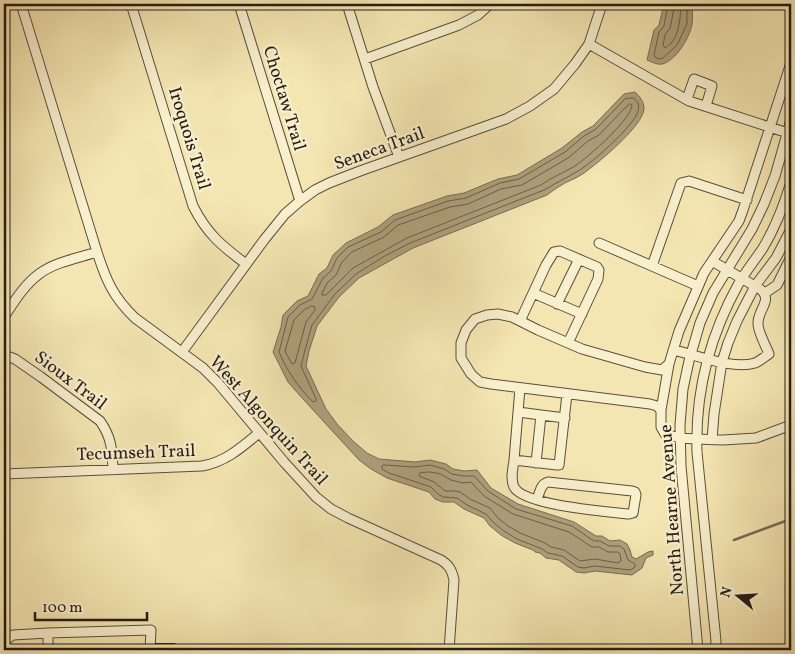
<svg xmlns="http://www.w3.org/2000/svg" width="795" height="654" font-family="Vollkorn,serif">
<rect width="100%" height="100%" fill="#f4e6b2"/>
<filter id="stains"><feTurbulence type="fractalNoise" baseFrequency=".004" numOctaves="4"/><feColorMatrix values="0 0 0 0 .2 0 0 0 0 .09 0 0 0 0 .02 0 0 0 .5 -.17"/></filter>
<radialGradient id="worn" r=".72"><stop offset=".6" stop-color="#630" stop-opacity="0"/><stop offset="1" stop-color="#630" stop-opacity=".3"/></radialGradient>
<path fill="#aea17d" stroke="#786c53" d="M664,4H692C692,10 693,17 692,24C690,37 676,61 662,64C657,65 652,62 647,60L654,30L659,25Z
M635,92C640,97 644,101 644,109C643,126 598,163 584,173C576,179 567,181 560,186C555,189 551,192 547,195L413,248L359,278L339,297L317,326L309,351L306,366L326,409L337,424L353,441L367,453L379,459L415,462L430,460L446,464L453,469L464,471L477,470L491,488L518,504L574,522L596,536H602L610,541L620,540L627,544L630,550L632,557L636,559L648,552L653,551V555L646,558L642,568L632,575L595,571L584,573L576,572L559,560L546,558L540,553L535,552L533,550L515,543L501,535L490,526L484,518L464,509L454,502H443L435,499L429,492L387,478L371,469L359,460L303,399L288,382L273,352L281,327L283,315L297,301L308,296L319,274L327,268L333,255L346,243L378,227L393,215L447,196L464,193L498,179L517,175L562,148L582,132L593,126L624,94Z"/>
<g fill="none" stroke-linecap="round" stroke-linejoin="round">
<path stroke="#6a5e49" stroke-width="1" d="M668,4L664,26L659,32L654,55L655,57L659,59L663,58L677,45L687,24V4
M675,4L670,28L665,35L663,45L665,48C680,39 680,19 681,4
M633,98C638,101 640,105 638,111C634,126 592,163 578,171C566,178 556,183 544,190L410,243L383,257L356,274L335,294L312,325L305,350L301,366L316,399V401L313,402C298,387 287,371 279,352L288,317L300,305L312,299L323,278L331,271L337,258L348,247L381,232L395,220L448,201L466,198L500,183L519,179L565,152L584,136L596,129L625,99Z
M630,104L632,105C632,119 587,158 575,166C563,173 552,177 541,185L407,238L353,268L326,295H322V293L328,282L336,275L342,262L352,252L384,237L398,225L450,207L468,204L501,189L522,185L568,158L588,141L599,135L620,113Z
M312,306L315,307V310L306,322L295,363L292,364L285,351L294,320L304,310Z
M384,465L414,467L430,465L444,469L452,474L463,476H474L488,491L516,509L572,526L594,541H600L609,546H620L624,549L628,560L635,564V567L630,570L595,566L584,568L578,567L562,556L548,553L542,549L517,539L504,531L494,523L486,514L467,505L457,498L443,497L438,494L431,487L389,473L382,469V466Z
M430,472L441,474L451,480L463,483L471,482L484,496L513,514L569,532L592,547H599L608,552H618L620,554L621,561L618,563L595,559L580,561L564,550L551,547L545,543L520,533L508,526L498,518L490,508L470,499L460,492L455,491H445L434,482L419,476L420,473Z"/>
<path stroke="#786c53" stroke-width="2.5" d="M734,540L791,519"/>
<g stroke="#5a4e3c" stroke-width="11">
<path id="minor" d="M21,4L97,252C106,280 113,297 135,318L203,368L218,383L284,462L316,497L331,509L348,518L441,560C449,565 452,570 454,580L449,650
M131,4L193,206C207,234 222,246 246,264
M239,4L300,201
M347,4L373,87L399,157
M589,44L689,101L791,134
M365,59L459,25L478,15L490,4
M791,63L743,210L739,221L704,273L679,331L669,364L661,410V427L665,434L680,438L696,439L723,440L756,438L791,425
M687,99L694,79L712,86L706,106
M599,243L652,266
M698,286L652,266L681,183L689,181L747,200
M533,293L582,314
M765,293L777,285L791,257
M557,304L579,259
M4,317C14,302 24,285 39,274C55,262 78,258 97,252
M520,321L546,265L554,252L560,251L597,267L599,270L598,279L568,343
M673,350C697,355 733,370 755,363C760,361 764,357 769,354C766,346 758,332 758,324C757,310 774,300 760,289L712,261
M182,352L264,240L285,214L300,201L315,190L329,183L360,171L506,119L530,106L554,89L575,64L589,44L602,4
M4,355L15,359L41,377L100,421C112,438 112,450 113,470
M520,388L514,460L557,465H559L567,394
M661,410L657,406L650,404L491,384L480,382L471,374L461,358V343L466,330L475,319L487,315L498,314L512,317L538,330L582,349L645,367L662,370L669,364
M518,412L541,415
M712,440L714,414L722,362L728,343L737,321L755,286L776,258L791,229
M514,460C513,469 510,479 514,487C523,505 608,512 629,514L633,513L636,495L635,492L632,491L548,482C540,484 540,493 537,499
M536,463L541,415L565,418
M4,474L202,466C225,462 241,448 259,433
M48,633V650
M4,641L13,635L48,633L151,630L150,650
M698,650L681,466L680,425L683,389L689,361L700,323L713,293L752,229L764,204L775,176L791,120
M715,650L716,641L697,452C695,393 710,335 739,283C746,271 755,260 763,248C775,228 784,205 791,182"/>
</g>
<g stroke="#261c15" stroke-width="14">
<path id="major" d="M152,650H173"/>
</g>
<use href="#minor" stroke="#f8efcd" stroke-width="9"/>
<use href="#major" stroke="#f4e6b2" stroke-width="11"/>
</g>
<g text-anchor="middle" stroke-width="4.5" stroke-linejoin="round" paint-order="stroke">
<g font-size="18" fill="#261c15" stroke="#f8efcd">
<text transform="translate(285 98) rotate(73)" y="6">Choctaw Trail</text>
<text transform="translate(190 138) rotate(73)" y="6">Iroquois Trail</text>
<text transform="translate(379 148) rotate(-20)" y="6">Seneca Trail</text>
<text transform="translate(71 380) rotate(37)" y="6">Sioux Trail</text>
<text transform="translate(269 420) rotate(48)" y="6">West Algonquin Trail</text>
<text transform="translate(136 452) rotate(-2)" y="6">Tecumseh Trail</text>
<text transform="translate(671 510) rotate(-94)" y="6">North Hearne Avenue</text>
</g>
</g>
<rect width="795" height="654" fill="none" stroke="#f4e6b2" stroke-width="20"/>
<rect x="5" y="5" width="785" height="644" fill="none" stroke="#261c15" stroke-width="2.5"/>
<rect x="10" y="10" width="775" height="634" fill="none" stroke="#261c15"/>
<g transform="translate(738 596) rotate(288)" stroke="#f8efcd" stroke-width="4" paint-order="stroke">
<path d="M0-4L9 19L0 12L-9 19Z" fill="#261c15"/>
<text y="-8" font-size="14" font-weight="bold" text-anchor="middle" fill="#261c15">N</text>
</g>
<path d="M35 612v8h112v-8" fill="none" stroke="#261c15" stroke-width="2.5"/>
<text x="42" y="612" font-size="15" fill="#261c15" stroke="#f8efcd" stroke-width="4" paint-order="stroke">100 m</text>
<rect width="100%" height="100%" filter="url(#stains)"/>
<rect width="100%" height="100%" fill="url(#worn)"/>
</svg>
